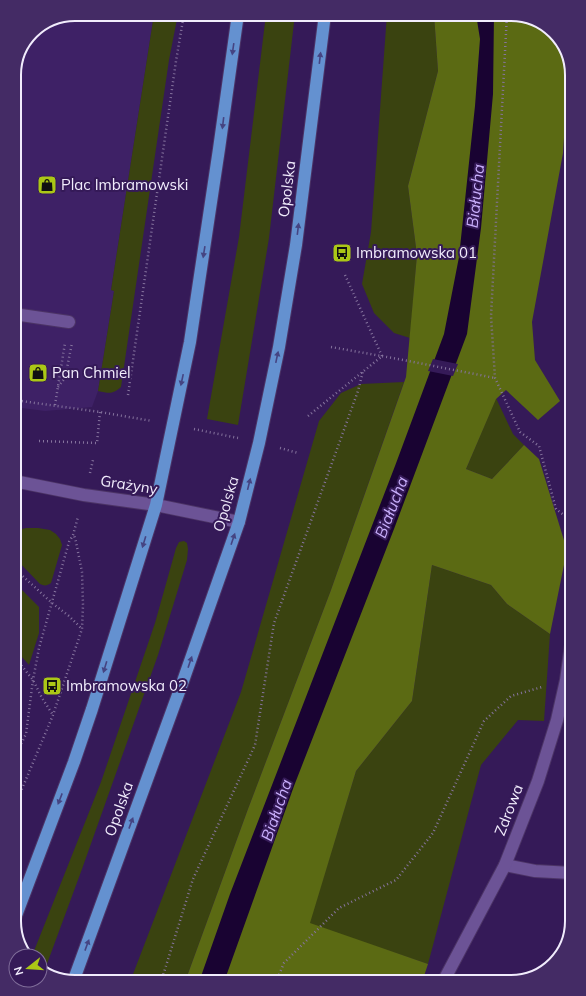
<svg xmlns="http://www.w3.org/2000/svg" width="586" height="996" font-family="Mulish,sans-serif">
<rect width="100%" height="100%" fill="#351a58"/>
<path fill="#3e2166" d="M75,14H154L111,290L114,291L98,391L92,407L45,411L14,407V72L32,32Z"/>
<path fill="#3a4310" d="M154,14H178L169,60L121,387C112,395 109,393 98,391L114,291L111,290Z
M266,14H295L269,238L238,425L207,419L239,237Z
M387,14H434L438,71L408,186L417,255L410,338L394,333L374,313L362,284L371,232Z
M404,382L331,590L248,809L185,982H130L241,692L319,421L341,393L361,384Z
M496,398L513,434L524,445L492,479L466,469Z
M26,528H38L50,530L56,534L60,539L62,545L51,583C47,586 44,586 40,584L14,557V531Z
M184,541L187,543L188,549L187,560L158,655L82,869L44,972L40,970V956H32L101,782L155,623L176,548L179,542Z
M432,565L491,585L507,604L550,634L544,721L518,720L481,765L428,964L309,924L356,771L412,701Z
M14,582L39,607V633L29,665L14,648Z"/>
<path fill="#5b6a13" d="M434,14H515L545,24L566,48L569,61L563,153L532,322L535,360L560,401L538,420L506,390L496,399L466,469L492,479L524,445L539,459L567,550L550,634L507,604L491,585L432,565L412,701L356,771L310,923L428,964L422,982H185L248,809L331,590L406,377L417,255L408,186L438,71Z"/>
<path fill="#190332" d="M476,14H494L493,94L481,228L467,334L394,529L294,786L224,982H199L230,894L395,466L444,334L459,257L475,106L480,39Z"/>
<path fill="#351a58" d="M433,359L458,364L453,376L428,371Z"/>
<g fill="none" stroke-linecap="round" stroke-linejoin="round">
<g stroke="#4c3466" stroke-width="14">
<path id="lane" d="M14,314L69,322
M505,865L535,871L572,873"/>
</g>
<g stroke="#4c3466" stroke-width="14">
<path id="street" d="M14,481L84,495L156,505L239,522
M443,982L505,865L538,781L557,720L566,680L572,638"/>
</g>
<g stroke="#4c3466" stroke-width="14">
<path id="primary" d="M14,921L74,762L92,709L156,505L190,342L219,149L238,14
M73,982L183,681L239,522L259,443L279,347L296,245L325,14"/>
</g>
<path stroke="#86749e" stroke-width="2.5" stroke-dasharray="1 3" stroke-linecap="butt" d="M507,14L491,316L495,378L520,432L539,446L556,509L569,519
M345,275L382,356
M331,347L398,359L495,378
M58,387L65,378L72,343
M128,395L176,61L184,14
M14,400L100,412L152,421
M55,405L65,343
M308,416L381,357
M194,429L238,438
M39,441L97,443L100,412
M280,448L298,453
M90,473L93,460
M14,568L52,603L69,616L82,629
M14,656L33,680L42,698L53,715
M14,758L26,734L33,680L39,648L69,542L73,535L78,517
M14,808L53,715L82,629L83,605L82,572L76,542L74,535
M161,982L193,879L255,745L274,623L358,391L363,371
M276,982L284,963L339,908L396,880L433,833L484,721L511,696L542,687"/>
<use href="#lane" stroke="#6c5396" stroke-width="12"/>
<use href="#street" stroke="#6c5396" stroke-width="12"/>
<use href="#primary" stroke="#6491d0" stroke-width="12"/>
</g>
<defs><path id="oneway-solid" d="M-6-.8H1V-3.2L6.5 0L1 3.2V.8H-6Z"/></defs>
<g fill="#454482">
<use href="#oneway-solid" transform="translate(233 49) rotate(98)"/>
<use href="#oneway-solid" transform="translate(320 58) rotate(-83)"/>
<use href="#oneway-solid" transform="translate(223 123) rotate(97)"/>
<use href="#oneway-solid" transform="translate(298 229) rotate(-83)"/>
<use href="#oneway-solid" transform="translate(204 252) rotate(99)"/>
<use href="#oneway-solid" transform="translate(277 357) rotate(-78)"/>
<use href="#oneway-solid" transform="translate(182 380) rotate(102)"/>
<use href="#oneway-solid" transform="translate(249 484) rotate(-76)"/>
<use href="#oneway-solid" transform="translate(233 539) rotate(-71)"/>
<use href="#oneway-solid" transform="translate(144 542) rotate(107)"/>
<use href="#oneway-solid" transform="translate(190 662) rotate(-71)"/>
<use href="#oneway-solid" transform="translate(105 667) rotate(107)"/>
<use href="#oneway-solid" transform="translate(60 799) rotate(111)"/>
<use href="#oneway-solid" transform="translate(131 823) rotate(-70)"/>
<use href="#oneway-solid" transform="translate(87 945) rotate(-70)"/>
</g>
<defs>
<g id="shop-square" transform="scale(1)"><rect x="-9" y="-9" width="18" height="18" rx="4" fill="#abc716" stroke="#351a58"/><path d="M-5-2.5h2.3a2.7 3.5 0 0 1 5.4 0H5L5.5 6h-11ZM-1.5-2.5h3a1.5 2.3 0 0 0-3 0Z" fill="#111"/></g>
<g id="bus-square" transform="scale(1)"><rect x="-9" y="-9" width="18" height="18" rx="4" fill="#abc716" stroke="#351a58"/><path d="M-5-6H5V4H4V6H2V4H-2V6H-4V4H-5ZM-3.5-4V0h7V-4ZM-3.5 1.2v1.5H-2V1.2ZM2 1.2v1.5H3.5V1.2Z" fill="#111"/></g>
</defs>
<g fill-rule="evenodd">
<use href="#shop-square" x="47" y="185"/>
<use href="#bus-square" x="342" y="253"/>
<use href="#shop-square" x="38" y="373"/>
<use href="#bus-square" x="52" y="686"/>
</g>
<g text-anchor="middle" stroke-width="4" stroke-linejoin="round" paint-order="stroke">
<g font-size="15" fill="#f1ecfc" stroke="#351a58" text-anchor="start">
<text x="61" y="190">Plac Imbramowski</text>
<text x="356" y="258">Imbramowska 01</text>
<text x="52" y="378">Pan Chmiel</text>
<text x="66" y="691">Imbramowska 02</text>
</g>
<g font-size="15" fill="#f1ecfc" stroke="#351a58">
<text transform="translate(287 189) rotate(-83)" y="5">Opolska</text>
<text transform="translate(129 485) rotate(9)" y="5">Grażyny</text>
<text transform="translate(226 504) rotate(-74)" y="5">Opolska</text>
<text transform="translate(119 809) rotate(-70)" y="5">Opolska</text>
<text transform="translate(509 810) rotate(-69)" y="5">Zdrowa</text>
</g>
<g font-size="16" font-style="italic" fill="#c9affc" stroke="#351a58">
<text transform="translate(475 196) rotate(-84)" y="6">Białucha</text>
<text transform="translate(391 507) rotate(-69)" y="6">Białucha</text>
<text transform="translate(276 810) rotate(-71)" y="6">Białucha</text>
</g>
</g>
<path d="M0 0H586V996H0ZM75 21H511A54 54 0 0 1 565 75V921A54 54 0 0 1 511 975H75A54 54 0 0 1 21 921V75A54 54 0 0 1 75 21Z" fill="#442b65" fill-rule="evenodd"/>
<path fill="none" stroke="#f1ecfc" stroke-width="2" d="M75 21H511A54 54 0 0 1 565 75V921A54 54 0 0 1 511 975H75A54 54 0 0 1 21 921V75A54 54 0 0 1 75 21Z"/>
<g transform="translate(28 968) rotate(253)"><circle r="19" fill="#351a58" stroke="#806e9a"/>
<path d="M0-3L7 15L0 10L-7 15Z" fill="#abc716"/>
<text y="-6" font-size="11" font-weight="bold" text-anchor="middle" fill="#f1ecfc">N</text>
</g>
</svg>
